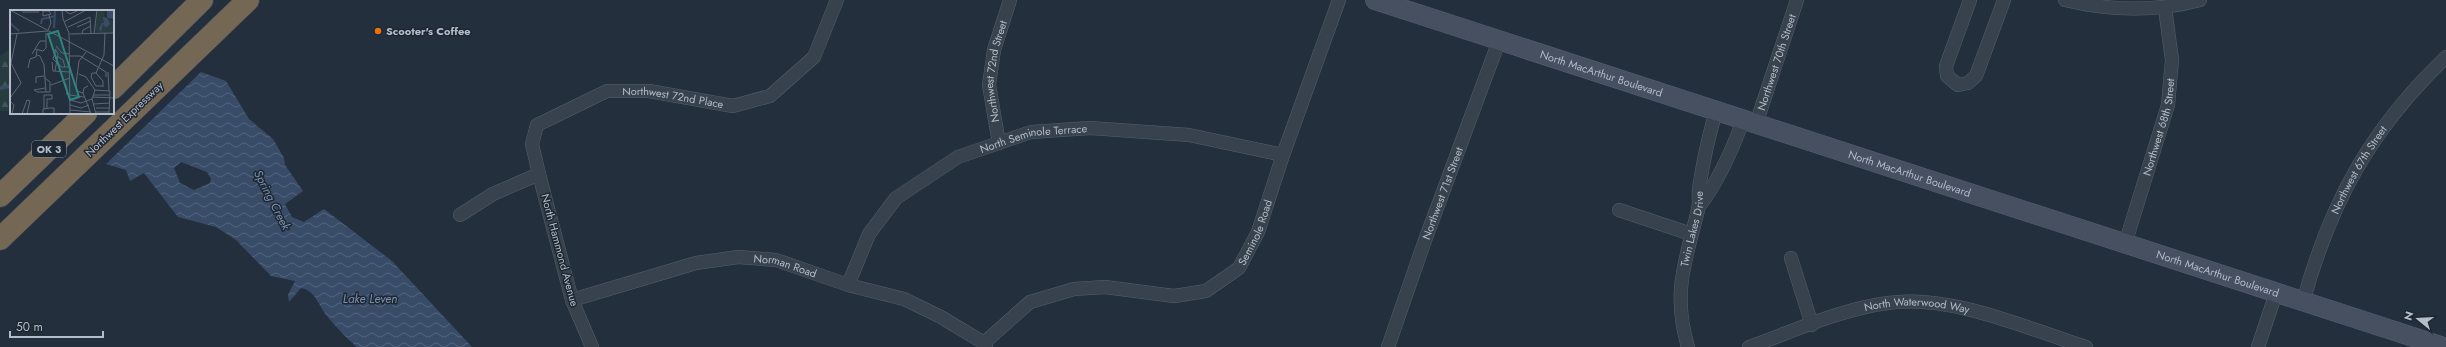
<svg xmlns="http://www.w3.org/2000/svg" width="2446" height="347" font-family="Jost,sans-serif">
<defs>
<pattern id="forest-firs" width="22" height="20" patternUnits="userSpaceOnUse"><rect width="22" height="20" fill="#263c3f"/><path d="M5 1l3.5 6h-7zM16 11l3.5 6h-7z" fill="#435659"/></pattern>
<pattern id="water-waves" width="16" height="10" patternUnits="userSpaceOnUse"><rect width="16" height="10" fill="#394c67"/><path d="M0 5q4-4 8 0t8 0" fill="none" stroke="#53647b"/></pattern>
</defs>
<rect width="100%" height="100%" fill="#242f3e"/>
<path fill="url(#forest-firs)" d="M11,48V111H0V56Z"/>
<path fill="url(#water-waves)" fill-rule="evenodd" d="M201,72L226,81L249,119L273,139L284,158L285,165L303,191L285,204L292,217L304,222L324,209L392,261L472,347H357C346,338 336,327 327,316C318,305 316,291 301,288L289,302L288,295L295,281L271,276L236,240L216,227L178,217L144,173L130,181L126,170L106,164ZM181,162L207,172L211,179L210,183L194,190L180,183L174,168Z"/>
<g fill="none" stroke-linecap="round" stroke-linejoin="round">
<path stroke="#394c67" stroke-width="3.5" d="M0,88L11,86"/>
<g stroke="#565f6c" stroke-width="14">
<g id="street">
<path d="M1970,0L1946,66L1947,76L1958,85L1968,83L1976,76L2004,0"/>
<path d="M2065,0C2110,11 2155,12 2200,0"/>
<path id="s1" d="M1756,124L1797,0"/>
<path id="s2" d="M999,143L989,85L994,50L1010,0"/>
<path d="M1698,208C1718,182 1732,151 1743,120"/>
<path d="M1619,210L1691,234"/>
<path d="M460,215L493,194L539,174"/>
<path id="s3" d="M2125,244L2168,105L2172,60L2165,8"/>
<path d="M1791,258L1812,325"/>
<path id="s4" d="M848,285L869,234L896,198L958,157L1031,132L1090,128L1189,135L1283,155"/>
<path id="s5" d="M572,300L696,263L738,257L776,260L848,285L904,299L941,317L984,343L986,347"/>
<path id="s6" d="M2303,302C2331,201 2370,130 2446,57"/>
<path id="s7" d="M984,343L1030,302L1074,289L1105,287L1174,296L1206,291L1239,268L1258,232L1283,155L1339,0"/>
<path id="s8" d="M592,347L572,300L539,174L532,144L537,125L607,91H649L733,106L770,96L814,57L837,0"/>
<path id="s9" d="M1388,347L1424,243L1499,41"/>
<path id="s10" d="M1688,347C1672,292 1685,263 1698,210C1700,203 1698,196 1699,189C1703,163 1708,137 1716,112"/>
<path id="s11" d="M1749,347C1794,331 1841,309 1888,303C1951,294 2026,328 2086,347"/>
<path d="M2258,347L2276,293"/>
</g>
</g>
<g stroke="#565f6c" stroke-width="20">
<g id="secondary">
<path id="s12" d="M1375,0L2444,347"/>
</g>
</g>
<g stroke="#434c59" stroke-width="23">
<path id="highway" d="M113,88L202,0
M0,196L86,113
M0,239L248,0"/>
</g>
<use href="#street" stroke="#38414e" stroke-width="13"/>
<use href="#secondary" stroke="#465061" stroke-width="19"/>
<use href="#highway" stroke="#746855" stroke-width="22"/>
</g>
<circle fill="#e8710a" stroke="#1d2633" stroke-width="1.5" cx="378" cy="31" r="4"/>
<g text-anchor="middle" stroke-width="3" stroke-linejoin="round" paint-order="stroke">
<rect fill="#1d2633" stroke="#878f9c" stroke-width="1" x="32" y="141" width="34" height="16" rx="3"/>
<g font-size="10" font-weight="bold" fill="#b4bcc9">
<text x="49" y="153">OK 3</text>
</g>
<g font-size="11" font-weight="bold" fill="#b4bcc9" stroke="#1d2633" text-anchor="start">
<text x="386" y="35">Scooter's Coffee</text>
</g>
<g font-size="11" fill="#b4bcc9" stroke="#1d2633">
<text dy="4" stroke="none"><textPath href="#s1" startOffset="65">Northwest 70th Street</textPath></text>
<text dy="4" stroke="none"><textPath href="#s2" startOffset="73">Northwest 72nd Street</textPath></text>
<text dy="4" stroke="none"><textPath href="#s12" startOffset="238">North MacArthur Boulevard</textPath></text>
<text dy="4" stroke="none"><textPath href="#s8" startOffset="376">Northwest 72nd Place</textPath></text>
<text transform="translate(124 119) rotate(-44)" y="4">Northwest Expressway</text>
<text dy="4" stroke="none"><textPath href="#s3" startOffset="122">Northwest 68th Street</textPath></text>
<text dy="4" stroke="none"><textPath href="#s4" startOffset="253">North Seminole Terrace</textPath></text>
<text dy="4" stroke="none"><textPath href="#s6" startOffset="144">Northwest 67th Street</textPath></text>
<text dy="4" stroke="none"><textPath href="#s12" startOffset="562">North MacArthur Boulevard</textPath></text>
<text dy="4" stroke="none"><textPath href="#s9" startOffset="163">Northwest 71st Street</textPath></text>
<text dy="4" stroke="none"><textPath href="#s10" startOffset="120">Twin Lakes Drive</textPath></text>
<text dy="4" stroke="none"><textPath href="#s7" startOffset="320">Seminole Road</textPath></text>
<text transform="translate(560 250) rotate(75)" y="4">North Hammond Avenue</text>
<text dy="4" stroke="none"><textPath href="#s5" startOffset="220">Norman Road</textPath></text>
<text dy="4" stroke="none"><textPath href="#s12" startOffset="886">North MacArthur Boulevard</textPath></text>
<text dy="4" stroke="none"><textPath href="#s11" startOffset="175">North Waterwood Way</textPath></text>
</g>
<g font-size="12" font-style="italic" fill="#7c92b1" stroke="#1d2633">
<text transform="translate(272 200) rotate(63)" y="4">Spring Creek</text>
<text x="370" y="303">Lake Leven</text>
</g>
</g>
<g transform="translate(10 10)">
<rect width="104" height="104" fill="#242f3e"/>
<path d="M88,0H95L94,6L104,12V23H88L85,21Z" fill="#263c3f"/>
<path d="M97,0H104V9L97,8L100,14L96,18L93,14L91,22L89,19L92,13H94L93,7L97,8Z" fill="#394c67"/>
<path fill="none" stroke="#394c67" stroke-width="2" d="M0,13L9,21M31,14L32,9L45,6M44,18L45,0"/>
<path fill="none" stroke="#5e6776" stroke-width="1" d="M0,0L104,56M33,0V6L41,4L39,1H33M52,0L53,9L59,23L60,104M54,0L60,4L69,0M12,2H29M54,12L76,0M58,17L80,7L81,24M67,17L81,11M38,20L41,13L39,5M0,24L38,21M60,24L104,23M72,24L73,20L81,16M84,24L87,0M46,36L52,43L60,44M25,39L33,41L36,38V23M45,39L48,44L45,61M46,39L43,49L46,52M22,44L30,31H36M27,45L30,46L34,55L36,82M47,46L53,50L55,57M60,46H70L96,62V67M47,51L51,57H59M42,52L43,61L60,62M18,58L20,49L26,47L27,40M98,62L99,81M86,63L94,45L95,23M86,63H82L81,67L86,76H93M86,63L93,71V77M69,64L76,67L85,80L100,81L99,104M35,68L40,72V82H27L24,80L35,78M53,70L56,75L57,85M26,73V67L34,66M41,75L60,68M78,76L74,78L73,83L81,104M85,80L82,89L86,104M73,83L67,81L66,74L69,51L76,42M60,85L74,87M84,85H100M83,87L104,88M0,88L11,73L1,53L7,24M60,90L71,93L82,89M0,91L4,95L2,104M84,94L99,93M60,95L71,98L79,95M86,98H99M34,99V85H42V89H37V99M60,100L81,102M86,102H99M12,104L17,90M17,104L20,91L17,90M33,104V99L40,98H44V104"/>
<path fill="#308480" fill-opacity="0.15" stroke="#308480" stroke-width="2" d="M48,21L69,87L60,90L38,24Z"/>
<rect width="104" height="104" fill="none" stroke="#b4bcc9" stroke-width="2"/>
</g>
<g transform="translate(2418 319) rotate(288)" stroke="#1d2633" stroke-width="3" paint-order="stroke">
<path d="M0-3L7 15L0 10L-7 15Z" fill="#b4bcc9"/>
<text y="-6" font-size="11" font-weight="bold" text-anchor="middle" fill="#b4bcc9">N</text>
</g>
<path d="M10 331v6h93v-6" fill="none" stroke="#b4bcc9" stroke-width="2"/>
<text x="16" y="331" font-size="12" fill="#b4bcc9" stroke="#1d2633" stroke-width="3" paint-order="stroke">50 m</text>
</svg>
